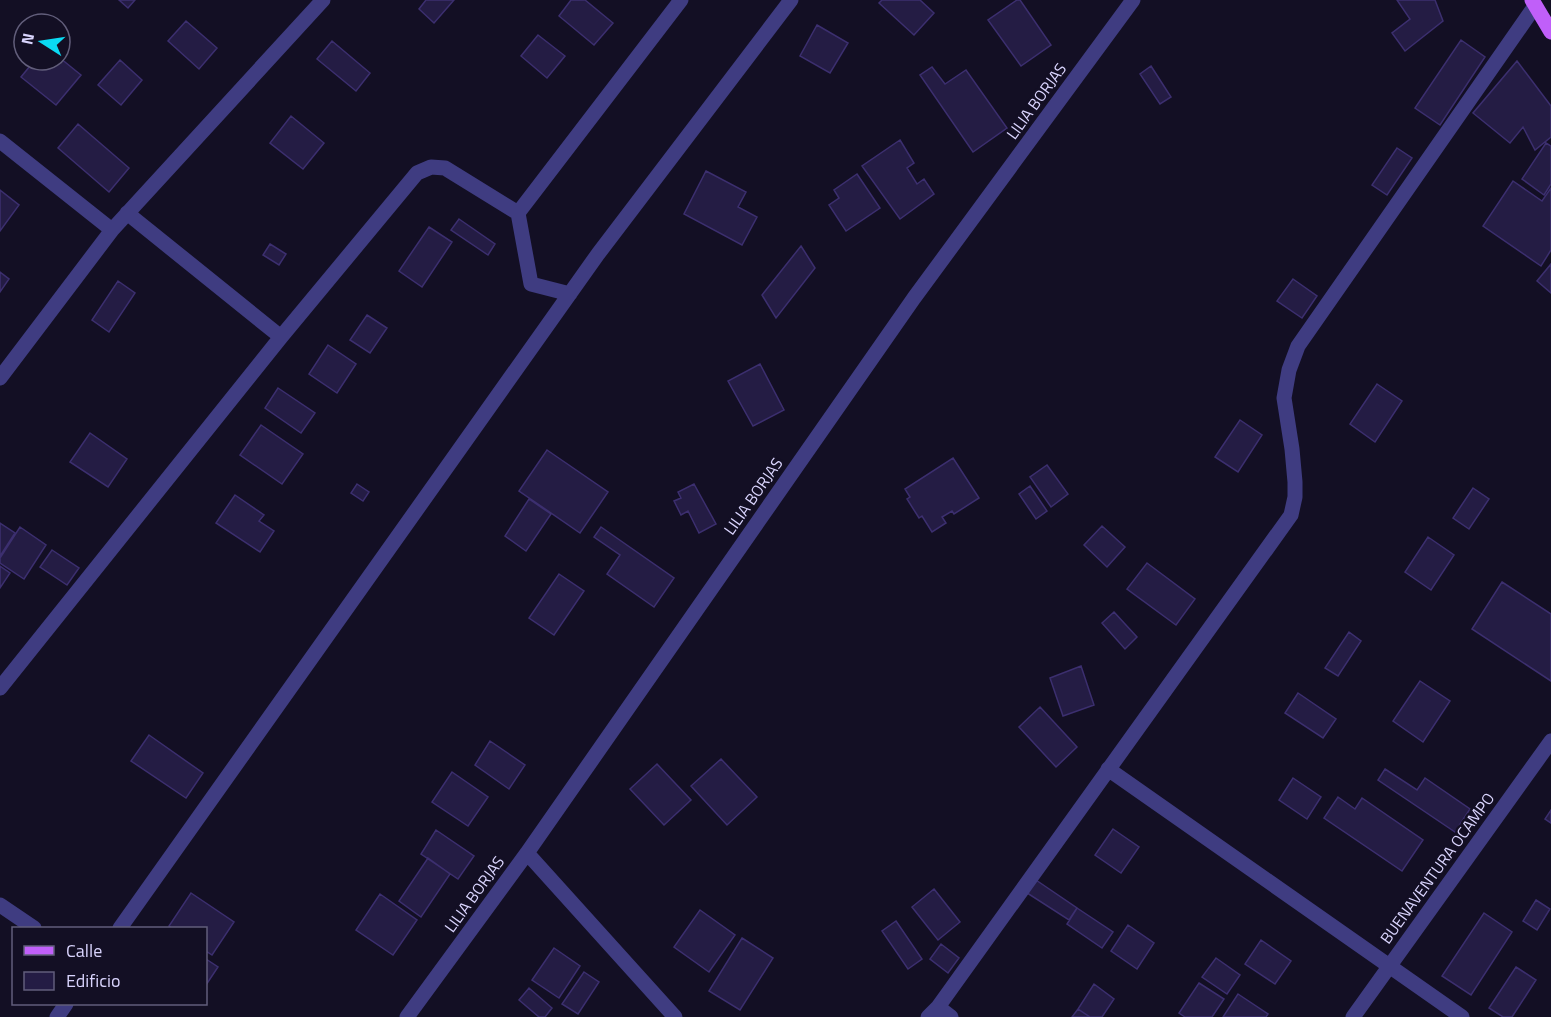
<svg xmlns="http://www.w3.org/2000/svg" width="1551" height="1017" font-family="'Titillium Web',sans-serif">
<rect width="100%" height="100%" fill="#130f24"/>
<path fill="#241c44" stroke="#3c2f6f" stroke-width="1.5" d="M119,0H135L128,8Z
M426,0H454L434,23L419,9Z
M571,0H585L613,23L594,45L559,16Z
M882,0H920L934,13L914,35L879,3Z
M1017,0H1020L1051,45L1021,66L988,20Z
M1397,0H1435L1443,21L1405,51L1392,33L1410,19Z
M186,21L217,48L199,69L168,41Z
M817,25L848,43L830,73L800,56Z
M538,35L565,56L547,78L521,56Z
M1461,40L1485,57L1440,125L1415,108Z
M332,41L370,73L356,91L317,59Z
M60,58L81,75L56,105L21,77L35,60H60Z
M120,60L142,80L121,105L98,85Z
M1517,61L1551,106V137L1535,150L1523,127L1510,143L1473,113Z
M1151,66L1171,97L1160,104L1140,74Z
M932,67L945,84L966,70L1007,128L973,152L920,75Z
M291,116L324,143L303,169L270,143Z
M78,124L129,168L109,192L58,148Z
M900,140L914,163L907,168L917,184L924,179L934,194L900,219L862,166Z
M1546,143L1551,146V184L1544,195L1522,179Z
M1397,148L1412,158L1387,195L1372,185Z
M706,171L746,192L738,207L757,217L742,245L684,214Z
M857,174L880,208L846,231L829,205L839,198L834,190Z
M1513,181L1542,201L1551,188V250L1541,266L1483,226Z
M0,190L19,205L0,231Z
M459,219L495,244L488,255L451,230Z
M429,227L452,242L422,287L399,271Z
M270,244L286,254L279,265L263,255Z
M801,246L815,268L776,318L762,295Z
M1551,264V293L1537,281Z
M0,272L9,279L0,292Z
M1293,279L1317,296L1302,318L1277,301Z
M118,281L135,293L109,332L92,320Z
M367,315L387,328L370,353L350,340Z
M328,345L356,364L337,393L309,374Z
M760,364L784,410L753,426L728,381Z
M1377,384L1402,401L1375,442L1350,424Z
M278,388L315,413L301,433L265,408Z
M1240,420L1262,435L1238,472L1215,457Z
M261,425L303,454L282,484L240,455Z
M90,433L127,459L108,487L70,462Z
M547,450L608,492L580,533L519,491Z
M953,458L979,498L954,514L952,511L942,517L946,523L932,532L922,516L919,518L907,499L910,497L905,489Z
M1047,465L1068,494L1051,507L1030,477Z
M357,484L369,492L363,501L351,493Z
M694,484L716,524L699,533L688,511L681,515L674,501L681,498L678,492Z
M1030,486L1047,511L1036,519L1019,494Z
M1473,488L1489,499L1469,529L1453,518Z
M235,495L264,515L259,521L274,531L260,552L216,523Z
M529,499L551,514L526,551L505,536Z
M0,523L15,533L0,556Z
M1102,526L1125,547L1107,567L1084,545Z
M20,527L46,545L24,579L0,563V558Z
M601,527L674,578L654,607L607,574L620,555L594,537Z
M1428,537L1454,555L1431,590L1405,572Z
M52,550L79,568L67,585L40,567Z
M1147,563L1195,599L1176,625L1127,589Z
M0,566L10,573L0,588Z
M559,574L584,591L554,635L529,618Z
M1502,582L1551,614V681L1472,629Z
M1114,612L1137,637L1125,649L1102,623Z
M1349,632L1361,641L1338,676L1325,668Z
M1081,666L1094,705L1063,716L1050,678Z
M1420,681L1450,701L1423,742L1393,721Z
M1298,693L1336,719L1323,738L1285,713Z
M1040,707L1077,747L1056,767L1019,727Z
M149,735L203,773L186,798L131,761Z
M490,741L525,765L509,789L475,765Z
M721,759L757,797L727,825L691,786Z
M657,764L691,800L664,825L630,789Z
M1385,769L1417,790L1425,778L1470,809L1455,832L1378,780Z
M452,772L488,797L468,826L432,802Z
M1293,778L1321,797L1307,819L1279,800Z
M1338,797L1355,809L1362,798L1423,840L1402,871L1324,818Z
M1551,810V823L1545,819Z
M1113,829L1139,847L1121,873L1095,855Z
M436,830L474,856L458,879L421,854Z
M428,858L450,874L421,917L399,901Z
M1033,878L1077,908L1069,920L1024,891Z
M934,889L960,922L938,940L912,907Z
M191,893L234,922L212,955L206,951V928H172L169,926Z
M380,894L417,920L393,955L356,930Z
M1536,900L1550,909L1537,930L1523,921Z
M1077,908L1113,932L1102,948L1067,924Z
M700,910L735,935L709,972L674,947Z
M1484,913L1512,932L1471,995L1442,976Z
M896,921L922,959L908,969L882,931Z
M1128,925L1154,943L1137,969L1111,951Z
M742,938L773,958L740,1010L709,991Z
M1261,940L1291,961L1275,984L1245,964Z
M941,944L959,958L948,973L930,959Z
M554,948L580,966L559,998L532,980Z
M1216,958L1240,975L1227,994L1202,977Z
M206,959L218,967L206,985Z
M1516,967L1536,980L1512,1017H1503L1489,1008Z
M584,972L599,982L578,1014L562,1004Z
M1199,983L1224,999L1212,1017H1185L1179,1013Z
M1094,984L1114,999L1102,1017H1090L1078,1009Z
M529,988L552,1008L545,1017H539L519,1000Z
M1238,994L1268,1014L1266,1017H1223Z
M1078,1009L1090,1017H1072Z"/>
<g fill="none" stroke-linecap="round" stroke-linejoin="round">
<path stroke="#3f3c81" stroke-width="15" d="M0,141L112,230
M127,213L281,337
M518,213L681,0
M0,378L112,230L323,0
M0,688L281,337L417,173L431,167L445,168L518,213L531,284L570,294
M1108,769L1462,1017
M527,853L675,1017
M0,905L34,928
M120,928L598,254L791,0
M938,1007L951,1017
M57,1017L66,1004
M407,1017L527,853L914,298L1133,0
M928,1017L938,1007L1291,515L1295,497V482L1292,449L1284,398L1289,370L1298,346L1535,6
M1353,1017L1551,741"/>
<path stroke="#c05ff9" stroke-width="15" d="M1532,0L1551,32"/>
</g>
<g text-anchor="middle" stroke-width="5" stroke-linejoin="round" paint-order="stroke">
<g font-size="16" fill="#d9d4fd" stroke="#130f24">
<text transform="translate(1036 101) rotate(-54)" y="6">LILIA BORJAS</text>
<text transform="translate(753 496) rotate(-55)" y="6">LILIA BORJAS</text>
<text transform="translate(1437 868) rotate(-54)" y="6">BUENAVENTURA OCAMPO</text>
<text transform="translate(474 894) rotate(-54)" y="6">LILIA BORJAS</text>
</g>
</g>
<rect x="12" y="927" width="195" height="78" fill="#130f24" stroke="#625e7b" stroke-width="1.5"/>
<rect x="24" y="946" width="30" height="9" fill="#c05ff9" stroke="#625e7b" stroke-width="1.5"/>
<text x="66" y="957" font-size="18" fill="#d9d4fd">Calle</text>
<rect x="24" y="972" width="30" height="18" fill="#241c44" stroke="#625e7b" stroke-width="1.5"/>
<text x="66" y="987" font-size="18" fill="#d9d4fd">Edificio</text>
<g transform="translate(42 42) rotate(282)"><circle r="28" fill="#130f24" stroke="#625e7b" stroke-width="1.5"/>
<path d="M0-4.5L10 22L0 15L-10 22Z" fill="#0adaf3"/>
<text y="-9" font-size="16" font-weight="bold" text-anchor="middle" fill="#d9d4fd">N</text>
</g>
</svg>
